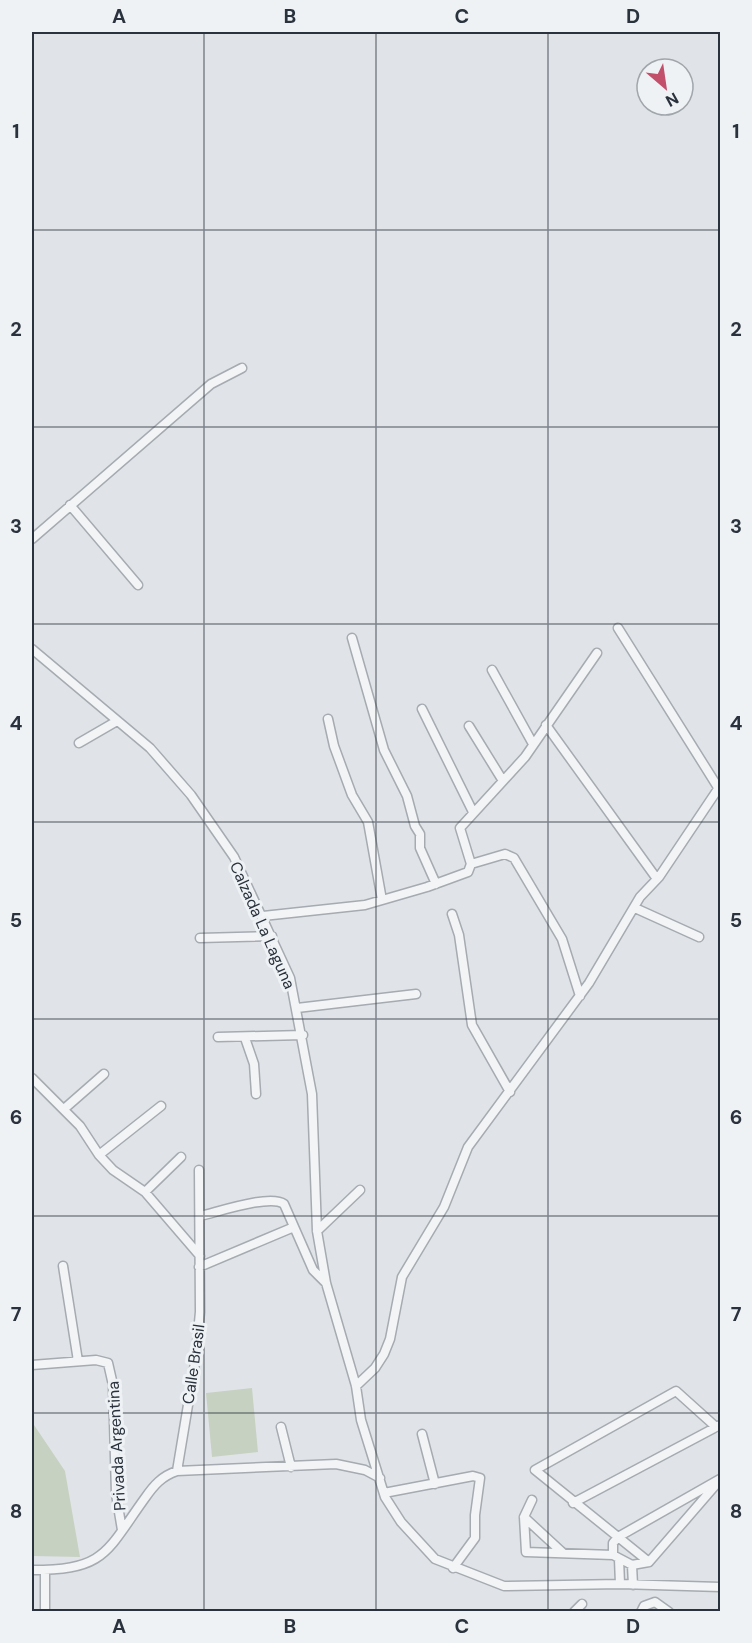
<svg xmlns="http://www.w3.org/2000/svg" width="752" height="1643" font-family="'DM Sans',sans-serif">
<rect width="100%" height="100%" fill="#e0e4e8"/>
<path fill="#c7d1c2" d="M252,1388L258,1452L212,1457L206,1393Z
M32,1422L65,1471L80,1557L32,1556Z"/>
<g fill="none" stroke-linecap="round" stroke-linejoin="round">
<g stroke="#a6abb1" stroke-width="11">
<path id="minor" d="M70,505L138,585
M32,539L211,384L242,368
M618,628L719,789
M352,638L384,750L407,796L415,826L420,834V848L436,884
M32,649L150,748L191,795L234,857L290,978L312,1094L317,1231L326,1283L356,1386L361,1420L385,1497L401,1522L435,1559L504,1586L620,1584L720,1587
M492,670L533,744
M422,709L473,812
M328,719L334,746L352,795L368,822L382,900
M546,725L657,879
M469,726L503,781
M79,743L117,721
M471,864L460,828L525,757L597,653
M635,908L699,937
M452,914L459,935L472,1025L510,1092
M263,916L365,905L427,887L468,872L471,864L505,854L514,858L562,939L580,996
M200,938L272,936
M297,1008L416,994
M218,1037L303,1035
M245,1038L254,1064L256,1094
M32,1078L80,1126L99,1155L113,1170L145,1192L200,1256
M64,1109L104,1074
M99,1155L161,1106
M145,1192L181,1157
M200,1216C218,1212 270,1194 284,1204L313,1270L326,1283
M317,1231L360,1190
M63,1266L78,1361
M199,1267L294,1227
M32,1365L96,1360L108,1363L113,1385L116,1494L122,1530
M356,1386L375,1368L384,1354L390,1339L402,1277L444,1207L468,1147L589,983L640,897L659,877L720,786
M281,1427L291,1467
M422,1434L435,1484
M177,1471L195,1363L200,1312L199,1170
M720,1479L618,1537L613,1543V1555L632,1565L649,1562L720,1480
M384,1493L473,1476L480,1478L475,1515V1538L453,1568
M532,1500L524,1517L526,1552L613,1555
M573,1503L720,1425
M524,1517L563,1553
M619,1559L620,1584
M649,1562L535,1470L676,1391L716,1427
M632,1565L633,1585
M32,1570C106,1570 106,1552 145,1498C154,1485 162,1476 177,1471L336,1464L365,1470L380,1478
M45,1612V1570
M574,1612L582,1604
M641,1612L644,1606L655,1602L669,1612"/>
</g>
<use href="#minor" stroke="#f2f4f6" stroke-width="8"/>
</g>
<path fill="none" stroke="#2a333d" stroke-width="1.5" stroke-opacity="0.55" d="M204,32V1612M376,32V1612M548,32V1612M32,230H720M32,427H720M32,624H720M32,822H720M32,1019H720M32,1216H720M32,1413H720"/>
<g text-anchor="middle" stroke-width="6" stroke-linejoin="round" paint-order="stroke">
<g font-size="16" fill="#2a333d" stroke="#eff2f5">
<text transform="translate(263 925) rotate(66)" y="6">Calzada La Laguna</text>
<text transform="translate(193 1364) rotate(-82)" y="6">Calle Brasil</text>
<text transform="translate(116 1446) rotate(-93)" y="6">Privada Argentina</text>
</g>
</g>
<rect width="752" height="1643" fill="none" stroke="#eff2f5" stroke-width="66"/>
<g transform="translate(665 87) rotate(151)"><circle r="28" fill="#eff2f5" stroke="#a0a6ab" stroke-width="1.5"/>
<path d="M0-4.5L10 22L0 15L-10 22Z" fill="#c2506b"/>
<text y="-9" font-size="16" font-weight="bold" text-anchor="middle" fill="#2a333d">N</text>
</g>
<rect x="33" y="33" width="686" height="1577" fill="none" stroke="#2a333d" stroke-width="2"/>
<g font-size="20" text-anchor="middle" font-weight="bold" fill="#2a333d">
<text x="119" y="23">A</text>
<text x="290" y="23">B</text>
<text x="462" y="23">C</text>
<text x="633" y="23">D</text>
<text x="16" y="138">1</text>
<text x="736" y="138">1</text>
<text x="16" y="336">2</text>
<text x="736" y="336">2</text>
<text x="16" y="533">3</text>
<text x="736" y="533">3</text>
<text x="16" y="730">4</text>
<text x="736" y="730">4</text>
<text x="16" y="927">5</text>
<text x="736" y="927">5</text>
<text x="16" y="1124">6</text>
<text x="736" y="1124">6</text>
<text x="16" y="1321">7</text>
<text x="736" y="1321">7</text>
<text x="16" y="1518">8</text>
<text x="736" y="1518">8</text>
<text x="119" y="1633">A</text>
<text x="290" y="1633">B</text>
<text x="462" y="1633">C</text>
<text x="633" y="1633">D</text>
</g>
</svg>
